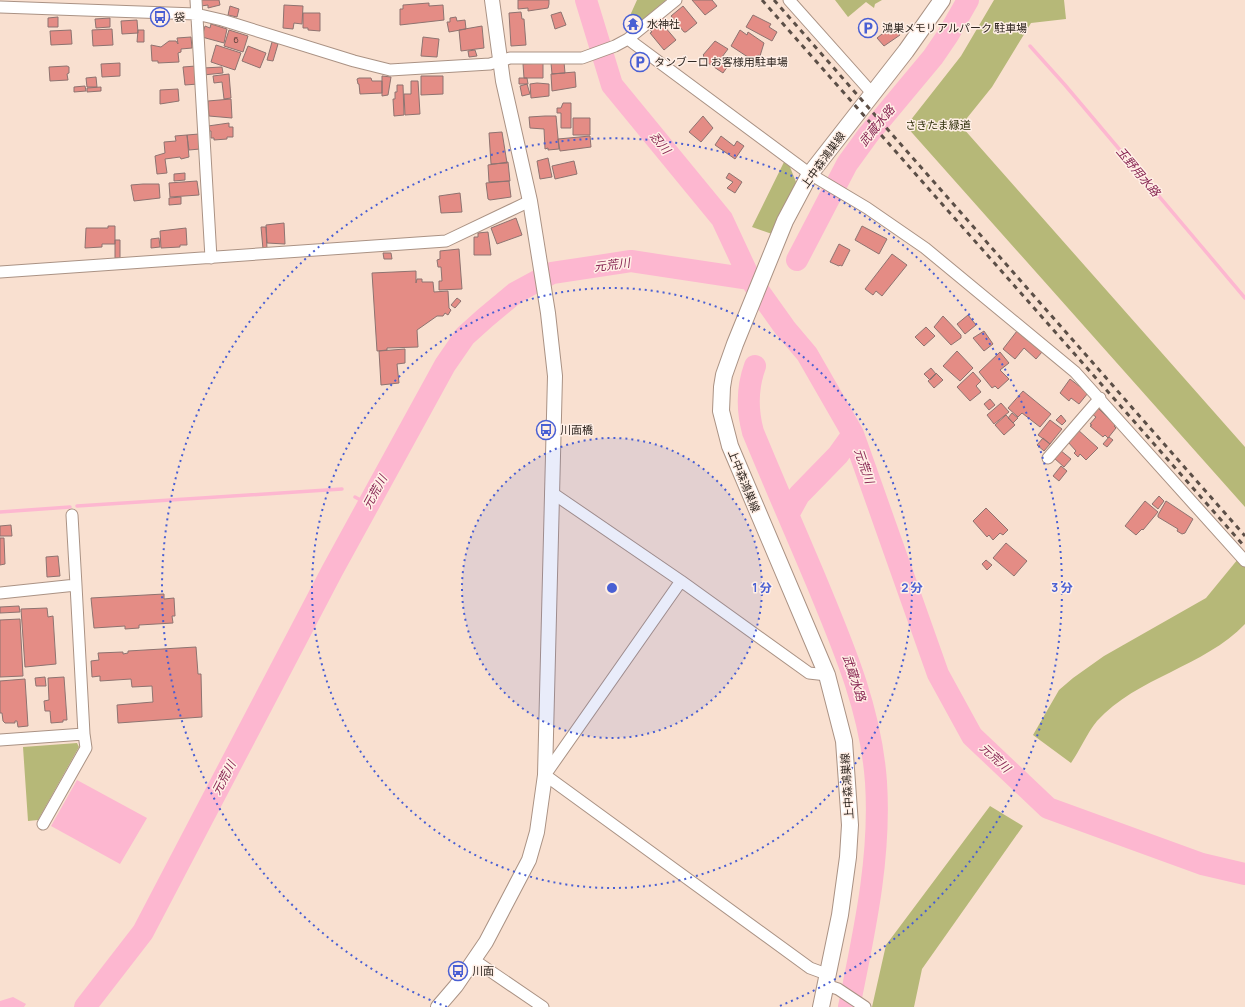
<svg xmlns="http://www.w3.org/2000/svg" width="1245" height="1007" font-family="Manrope,'Noto Sans JP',sans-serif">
<rect width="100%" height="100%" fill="#f9e0d0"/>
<path fill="#b6b878" d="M637,0H666L637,24L628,20Z
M835,0H882L875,4L874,8L866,2L848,17Z
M994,0H1064L1066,19L1031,23L992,87L963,123V128L1245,447V507L906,126L961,56Z
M784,162L790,167L796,182L772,234L752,227Z
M1238,559L1245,567V624C1204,667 1137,677 1097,721C1087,733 1080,750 1071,763L1033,735L1059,690L1073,678L1104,656L1206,598Z
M77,743L79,747L38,820L28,821L23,747Z
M990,806L1023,826L922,969L914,1007H872L886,945Z"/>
<path fill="#fdb7d0" d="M77,780L147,818L120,864L51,826Z
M13,997L26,1004L24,1007H0V1001Z"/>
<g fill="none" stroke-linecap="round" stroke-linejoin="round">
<path stroke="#fdb7d0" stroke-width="3.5" d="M1030,46L1065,85L1245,298
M355,497L368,504
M77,506L342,489
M0,512L70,507"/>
<path stroke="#fdb7d0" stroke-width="22" d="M586,0L612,85L722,219L750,279L785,328L807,354L853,434L938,674L972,736L1048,808L1202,864L1245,874
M797,260L847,164L868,135L933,57L948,35L968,0
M755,366C747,388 747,410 753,432C774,483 796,533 817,583C844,648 871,711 876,782C881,858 864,933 849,1007
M788,515L799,495L838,455L853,434
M85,1007L143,932L332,571L445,365L465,336L485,318L515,293L552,273L631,261L750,279"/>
</g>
<path fill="#e48c85" stroke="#8e7370" d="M200,0H219L220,5L208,8V5L201,6Z
M518,0H549V4L548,8L528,11V8L518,9Z
M692,0H712L717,6L705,15Z
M429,3V6L443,5L444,20L400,25V9H403V5Z
M284,5L303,6L302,24L294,23L293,29L283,28Z
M230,6L239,9L237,17L228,15Z
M683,6L697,23L686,32H684L671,16Z
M521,12L522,19H524L526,45L511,46L509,13Z
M561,12L566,25L555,29L551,15Z
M303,13H320V31L308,30V28H303Z
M753,15L771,24L769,27L777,32L772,41L746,27Z
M58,17V27H48V18Z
M456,17L457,21L465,20L466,29L449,32L447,22H450V18Z
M664,17L669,24L665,27L659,20Z
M110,18V27L96,28L95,19Z
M137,20L138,33L122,34L121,21Z
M659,20L676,40L664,50L650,33L652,32L649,29Z
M211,24L227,29L224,43L202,37L205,26L210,28Z
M482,26L484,48L461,51L459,30Z
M892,26L900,35L884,46L877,38Z
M112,29L113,45L93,46L92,30Z
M71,30L72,44L51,45L50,31Z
M138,30H144V42H137Z
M229,30L248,36L243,52L224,46Z
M740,30L747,35L748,32L764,43L760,56L758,55L754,61L731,46Z
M191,37L192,48L181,49V52L178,53L179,62L158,63V61H152L151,45L161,47L169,41H176L178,44L177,38Z
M423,37L439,39L437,57L421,56Z
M715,41L728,49L722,57L730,63L723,73L702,59L704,56L703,55Z
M272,42L278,44L273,61L267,60Z
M216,45L241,53L235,70L211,62Z
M248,46L266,53L260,68L242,61Z
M475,50L477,56L469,57L468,51Z
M564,62L565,73L552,74L551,63Z
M120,63V76L102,77L101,64Z
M543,63V78H524L523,64Z
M67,66L69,67V73L67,74L68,80L50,81L49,67Z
M196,66L198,84L185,85L183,67Z
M222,67L223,73L203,75V68Z
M575,72L576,87L552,91L551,74Z
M229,74L231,98L224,99L222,82L214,83L213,76Z
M382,76L391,77L388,95L382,96Z
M421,76H443V94L421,95Z
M96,77L97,87H87L86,78Z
M359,78H371L372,81H382V93L360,94L359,84H358L357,79Z
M519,78H527L528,84H519Z
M411,81H418L420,114L405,115L404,94H411Z
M537,83L549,84V96L531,98L530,84Z
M527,84L530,94L522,96L520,86Z
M397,85H403L404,115L394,116L393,99H395V92H397Z
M85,86L86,91L74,92V87Z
M101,87V91L87,92V88Z
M178,89L179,101L160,104V90Z
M231,99L232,118L209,116L208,101Z
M563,103H571V128H561V113H557V108H561Z
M545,116H556L559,149L548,150V148L545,149L544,129L530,128L529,117Z
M703,116L713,128L701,142L689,132Z
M573,118H590V135H573Z
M229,123V127H233V137H227V139L214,140V138H211V131H208V126Z
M502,132L507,163L491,164L489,133Z
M199,134L200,149L189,150L187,135Z
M187,135L189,157L181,159L180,157L165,159L167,173L157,174L155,156L165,153L164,142L176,141L175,136Z
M590,136L591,147L560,151L558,139Z
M721,136L734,146L737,141L744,146L735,159L715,145Z
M548,158L552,177L540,179L537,161Z
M574,161L577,174L555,179L552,166Z
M508,162L510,181L489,182L488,165Z
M185,173V180L174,181V174Z
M729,173L742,182L735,193L727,188L733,182L726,178Z
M197,181L199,195L170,197L169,183Z
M509,181L511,197L490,200L488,199L486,183Z
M143,184H159L160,198L134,201L131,185Z
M460,193L462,212L441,213L439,196Z
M181,197V204L169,205V198Z
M516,218L522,235L497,244L491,228Z
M284,223L285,244L267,243L266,225Z
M108,226H115V244H102V247L85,248L86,228H108Z
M862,226L887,239L879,254L855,240Z
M261,227H266L267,249H263Z
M186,228L187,245H180V247L161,248L160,231Z
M488,232L491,255H474V237H478V233Z
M159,238L160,247L151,248V239Z
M115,240H120V258H115Z
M839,244L850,250L842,266L840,265L839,266L830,262Z
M459,249L462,289L439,290V281H442L441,267H438L437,260L440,259V251Z
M383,253H391L392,259H384Z
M892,254L907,265L882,296L876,291L873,295L865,289Z
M416,271V283L417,279H422V282H433L434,292L448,291L449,308L451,310L448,315L445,313L443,316H437L417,330L418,347L387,348V350L377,351L372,273Z
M457,298L461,301L455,308L451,305Z
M968,315L976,325L965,334L957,324Z
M943,316L961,335V338L951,345L934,327Z
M926,327L935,336L924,346L915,337Z
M984,331L993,344L984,351L973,338Z
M1017,331L1042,352L1036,359L1024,348L1015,359L1003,349Z
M405,349V363L397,364L399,383L381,385L379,351Z
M957,351L973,368L960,381L943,366Z
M1000,352L1009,363L1000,370L1009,379L998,389L995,386L992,388L979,372Z
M931,368L936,374L930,380L924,374Z
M973,372L981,381L976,386L981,392L970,401L957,387Z
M936,373L943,380L934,388L928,381Z
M1070,379L1088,393L1079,404L1071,398L1069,401L1060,393Z
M1023,391L1051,414L1040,427L1022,413L1018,417L1008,408Z
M990,399L995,405L989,410L984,404Z
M1001,403L1009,412L994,424L987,415Z
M1098,408L1115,425L1114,426L1116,428L1108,438L1105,435L1103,437L1090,426L1092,425L1090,424L1096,417L1092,414Z
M1012,413L1018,418L1013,423L1008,418Z
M1006,415L1015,425L1004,435L995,425Z
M1061,415L1066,421L1062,425L1056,420Z
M1050,420L1062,429L1050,444L1038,435Z
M1077,429L1098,448L1086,460L1080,454L1078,457L1074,453L1076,451L1068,442Z
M1109,437L1113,440L1107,447L1103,444Z
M1043,438L1050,444L1044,451L1037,445Z
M1060,450L1071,459L1064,467L1054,458Z
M1061,466L1067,471L1059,481L1053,476Z
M1159,496L1164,501L1158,509L1152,504Z
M1145,501L1158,512L1143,530L1142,529L1136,535L1125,526Z
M1166,501L1193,519L1185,533L1182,534L1177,531L1178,529L1158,517V515Z
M986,508L1008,530L1003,535L1000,533L993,540L989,535L987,537L973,521Z
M11,525L12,536H0V526Z
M0,538H4L5,564L0,565Z
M1006,543L1027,561L1014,576L993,558Z
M58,556L60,576L47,577L46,557Z
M986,560L992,565L987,570L982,564Z
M164,594V599L174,598L175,616H172L173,623L139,625V628L125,629V626L94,628L91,598Z
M19,606L20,612L0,613V607Z
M47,608L48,617L53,616L56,664L25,667L21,609Z
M20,619L23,676L0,677V620Z
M196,647L198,674H201L202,717L118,723L117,705L153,702L152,686L132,687L131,679L100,681V676L92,677L91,661L99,660L98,653L123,652V654L128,653V651Z
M45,677L46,686H36L35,678Z
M64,677L67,720H63V722L51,723L50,711H45L44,701L49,700L48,678Z
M25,679L28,726L18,727L17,721H15V723H5L3,721L2,713H0V681Z"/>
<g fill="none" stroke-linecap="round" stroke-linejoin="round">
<g stroke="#aa9284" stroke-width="13">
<path id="minor" d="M196,0L211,258
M789,0L872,93
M0,7L196,14L222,20L354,61L390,70L490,64L510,58H582L615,46L628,39L676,0
M628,39L810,174L867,208L925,248L1075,372L1245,561
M0,272L446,241L530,201
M1048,458L1100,398
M551,492L681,581L809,673L827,675
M72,515L76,585
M681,581L545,775L810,968L829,975
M0,593L76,585L84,734L0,740
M43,824L86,748L84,734
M474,960L543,1007
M826,985L838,989L865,1007"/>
</g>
<g stroke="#aa9284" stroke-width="16">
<path id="tertiary" d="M438,1007L456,986L486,942L529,860L537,832L545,775L555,376L548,313L530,201L503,81L492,0"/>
</g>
<g stroke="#aa9284" stroke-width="18">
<path id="secondary" d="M821,1007L840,915L848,857L850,825L844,741L827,675L730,446L721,411L722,387L724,375L735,344L785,221L810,174L906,51L942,0"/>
</g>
<use href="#minor" stroke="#fff" stroke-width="11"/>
<use href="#tertiary" stroke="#fff" stroke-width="14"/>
<use href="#secondary" stroke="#fff" stroke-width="16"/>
<path stroke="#5c4f47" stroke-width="3" stroke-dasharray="5 5" stroke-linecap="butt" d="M762,0L1245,547
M774,0L1245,536"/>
</g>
<circle cx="612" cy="588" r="150" fill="#495fd3" fill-opacity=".12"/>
<g fill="none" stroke="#495fd3" stroke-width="2" stroke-dasharray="2 4">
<circle cx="612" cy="588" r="150"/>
<circle cx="612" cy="588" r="300"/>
<path d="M447 1007A450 450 0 1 1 777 1007"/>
</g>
<defs>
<g id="bus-ring" transform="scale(1)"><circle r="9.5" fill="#ffefe6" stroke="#495fd3" stroke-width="1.5"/><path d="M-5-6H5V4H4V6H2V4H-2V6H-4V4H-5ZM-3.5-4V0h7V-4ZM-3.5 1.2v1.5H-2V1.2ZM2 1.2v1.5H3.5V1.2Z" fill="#495fd3"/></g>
<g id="temple-ring" transform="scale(1)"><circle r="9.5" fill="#ffefe6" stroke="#495fd3" stroke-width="1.5"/><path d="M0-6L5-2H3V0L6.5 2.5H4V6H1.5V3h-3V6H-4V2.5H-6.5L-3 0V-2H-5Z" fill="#495fd3"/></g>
<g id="parking-ring" transform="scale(1)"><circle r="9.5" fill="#ffefe6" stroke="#495fd3" stroke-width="1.5"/><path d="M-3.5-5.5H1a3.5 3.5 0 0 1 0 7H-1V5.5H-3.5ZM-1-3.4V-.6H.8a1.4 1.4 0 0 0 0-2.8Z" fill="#495fd3"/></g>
</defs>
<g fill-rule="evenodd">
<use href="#bus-ring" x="160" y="17"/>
<use href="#temple-ring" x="633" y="24"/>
<use href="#parking-ring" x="868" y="28"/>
<use href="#parking-ring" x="640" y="62"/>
<use href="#bus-ring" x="546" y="430"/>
<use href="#bus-ring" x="458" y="971"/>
</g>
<g text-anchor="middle" stroke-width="3" stroke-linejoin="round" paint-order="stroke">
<g font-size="9" fill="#5d403a">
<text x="236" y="43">6</text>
</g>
<g font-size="11" fill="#302721" stroke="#ffefe6" text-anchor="start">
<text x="174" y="21">袋</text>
<text x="647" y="28">水神社</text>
<text x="882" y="32">鴻巣メモリアルパーク 駐車場</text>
<text x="654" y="66">タンブーロ お客様用駐車場</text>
<text x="560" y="434">川面橋</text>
<text x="472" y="975">川面</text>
</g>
<g font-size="11" fill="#2f2f0a" stroke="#ffefe6">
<text x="938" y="129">さきたま緑道</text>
</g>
<g font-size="11" fill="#302721" stroke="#ffefe6">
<text transform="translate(823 160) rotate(-54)" y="4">上中森鴻巣線</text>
<text transform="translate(744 481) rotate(68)" y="4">上中森鴻巣線</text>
<text transform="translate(847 786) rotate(-94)" y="4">上中森鴻巣線</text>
</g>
<g font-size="12" font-style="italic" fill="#882653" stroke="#ffefe6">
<text transform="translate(877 126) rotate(-51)" y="4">武蔵水路</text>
<text transform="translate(660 143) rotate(51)" y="4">忍川</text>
<text transform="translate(1138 172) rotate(50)" y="4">玉野用水路</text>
<text transform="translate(612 265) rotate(-7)" y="4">元荒川</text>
<text transform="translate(864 466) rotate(71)" y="4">元荒川</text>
<text transform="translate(375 492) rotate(-61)" y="4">元荒川</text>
<text transform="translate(854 678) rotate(72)" y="4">武蔵水路</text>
<text transform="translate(995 758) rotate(43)" y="4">元荒川</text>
<text transform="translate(224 778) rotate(-62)" y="4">元荒川</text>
</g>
</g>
<circle cx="612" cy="588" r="6" fill="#495fd3" stroke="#ffefe6" stroke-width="2"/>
<g font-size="12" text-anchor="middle" font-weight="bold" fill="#495fd3" stroke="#ffefe6" stroke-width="3" stroke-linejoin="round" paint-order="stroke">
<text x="762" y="592">1 分</text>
<text x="912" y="592">2 分</text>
<text x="1062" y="592">3 分</text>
</g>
</svg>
